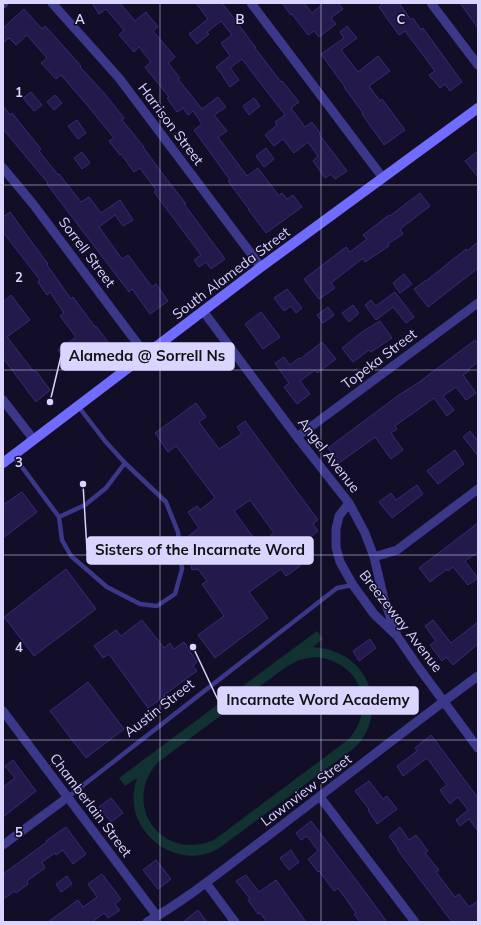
<svg xmlns="http://www.w3.org/2000/svg" width="481" height="925" font-family="Mulish,sans-serif">
<rect width="100%" height="100%" fill="#130e28"/>
<path fill="#113231" fill-rule="evenodd" d="M317,631L323,639L313,647C325,648 337,651 347,658C374,675 380,714 362,739C359,744 354,748 349,752L218,849C213,851 207,854 201,855C170,860 139,837 134,806C133,796 134,787 137,778L125,786L119,778ZM314,657C359,660 378,705 349,739L214,840C162,862 121,806 157,763L286,667L299,660Z"/>
<path fill="#23194a" stroke="#3a2a77" fill-rule="evenodd" d="M92,3H120L135,21L146,12L158,27L153,31L175,57L168,63L180,78L178,79L202,109L218,97L226,107L214,115L227,131L218,137L247,176L258,168L279,196L282,193L287,199L293,195L302,207L266,233L248,209H249L228,181L230,180L194,130L202,124L193,111L188,115L183,108L177,112L167,98L169,97L145,67L151,62L139,47L134,52L119,35L124,30L106,9L99,14Z
M196,3H222L233,17L256,48H255L281,82L282,81L299,102L291,108L305,127L312,122L320,133L319,134L347,171L335,179L331,174L325,178L313,161L318,156L308,142L294,153L283,139L274,146L265,135L277,125L275,122L285,115L242,59L230,68L239,80L230,87L223,77H224L216,67L230,56L221,43L232,35L221,21L207,32L209,34L197,44L189,34L208,19Z
M282,3H304L312,13L324,3H338L343,9L331,18L336,24L319,37L314,31L308,35L292,14L291,15Z
M384,3H399L411,20L413,18L421,30L423,28L462,82L450,91L445,84L440,88L429,75L435,71L405,31L399,35L379,7Z
M460,3H478V28Z
M24,9L42,29L45,26L57,39L81,66L80,67L104,93L124,118L122,120L144,147H143L165,177L186,204H184L225,259L211,269L206,262L199,267L194,260L201,255L154,192L156,190L140,168L134,172L121,154L120,155L109,141L114,138L88,106L61,75L56,79L41,63L47,58L27,35L16,45L9,38L3,43V28Z
M347,26L357,38L341,50L358,72L378,56L390,71L369,86L380,101L382,99L405,130L384,145L362,114L363,113L344,87H345L321,54L344,38L340,32Z
M31,92L42,105L34,111L23,98Z
M55,95L62,103L54,110L47,102Z
M254,98L260,106L249,115L243,106Z
M3,106L10,115L12,113L41,149L39,151L58,175L59,174L81,202L89,197L101,213L120,200L133,220L123,226L115,215L99,227L122,259L128,255L152,287L156,284L168,301L150,314L132,289L129,292L47,184L48,183L3,129Z
M77,120L86,133L78,139L68,126Z
M266,148L274,159L264,167L256,156Z
M478,151V177L465,161Z
M82,152L90,163L82,169L74,158Z
M420,193L430,206L400,229L403,234L388,244L389,246L365,262L363,258L331,283L335,288L319,299L304,279L346,247L350,252L367,239L363,235L389,215L390,216Z
M10,212L48,264L47,265L71,299L73,297L95,327L96,326L111,346L100,354L91,343L87,345L86,344L66,360L58,350L76,337L60,316L64,313L50,292L47,295L38,282L40,280L3,232V217Z
M478,242V268L428,307L414,289L426,280V281L466,249L467,251Z
M404,274L412,284L400,293L393,283Z
M287,289L302,308L296,313L291,306L284,311L274,298Z
M395,292L414,317L406,323L393,307L376,320L365,305L371,300L376,306Z
M11,295L30,320L7,337L34,372L36,371L50,390L36,402L3,358V302Z
M353,305L359,313L349,322L342,313Z
M328,307L334,315L323,323L317,315Z
M261,312L280,337L263,349L245,324Z
M380,321L392,338L371,352L369,350L353,362L342,348L362,332Z
M475,340L478,344V362L468,370L469,371L463,375L476,393L466,400L456,387L443,396L454,410L447,416L434,398L395,426L397,429L391,433L403,450L391,459L375,437L339,463L328,448L399,395L418,383Z
M322,342L336,359L317,373L315,370L300,381L310,394L297,404L284,387L289,383L275,363L284,357L290,365L299,358L300,359Z
M196,403L206,417L199,422L219,449L242,434L237,427L245,421L318,520L313,524L318,531L304,542L309,550L296,559L300,566L286,576L281,569L249,592L268,618L215,658L198,635L224,616L202,584L207,581L198,569L192,570L185,539L199,528L188,512L197,506L200,510L215,498L176,446L168,452L155,433ZM250,500L274,533L259,545L234,511Z
M470,431L478,441V456L463,437Z
M455,450L464,464L438,484L427,471Z
M417,485L423,494L392,518L379,502L391,493L396,500Z
M22,492L37,512L3,538V505Z
M478,523V552L465,561L478,578L468,585L453,567L448,571L447,569L430,582L419,568Z
M66,569L96,609L34,656L4,617Z
M142,620L164,648L170,643L174,649L184,642L197,662L193,666L197,671L164,695L165,696L148,708L109,654L103,658L94,646L116,630L121,636Z
M433,620L451,643L478,622V644L453,665L446,657L442,661L430,645L436,641L425,626Z
M370,639L376,648L359,661L353,651Z
M88,682L124,729L86,758L50,711Z
M431,735L478,798V831L469,819L460,826L456,820L468,810L458,797L450,804L440,790L447,785L427,758L403,776L397,766L417,751L415,748Z
M13,760L36,791L3,817V787L15,778L5,766Z
M369,781L383,799L387,796L397,809L377,824L368,810L369,809L355,791Z
M111,798L123,813L111,822L99,807Z
M311,821L359,884L387,922H360L354,914L356,913L338,888L334,891L319,871L318,872L308,859L318,851L307,836L301,840L296,833Z
M66,827L86,854L73,864L63,850L56,855L55,853L42,862L45,868L27,881L28,884L16,893L15,891L3,899V874L47,842L46,841Z
M400,827L409,840L416,835L428,851L425,853L439,870L436,872L455,897L459,894L469,907L478,901V922H452L397,849H398L389,836Z
M291,850L299,862L289,870L280,858Z
M156,860L171,879L158,889L143,870Z
M102,874L121,899L115,904L120,910L108,918L104,913L92,922H48L78,900L83,907L97,897L88,884Z
M246,875L259,892L276,880L306,922H267L260,913L258,914L248,900L250,899L236,881Z
M67,876L72,884L61,892L56,884Z
M198,910L207,922H183Z"/>
<g fill="none" stroke-linecap="round" stroke-linejoin="round">
<path stroke="#3b3789" stroke-width="4.5" d="M13,455L59,517L62,540L71,556L107,587L140,604L157,606L175,594L182,569L178,532L166,502L125,463L105,441L78,406
M59,517L85,505L106,488L125,463
M68,797L337,588L353,585"/>
<path stroke="#3b3789" stroke-width="9" d="M52,3L119,78L261,267
M251,3L383,178
M431,3L478,65
M3,4L4,3
M3,168L33,204L146,355
M203,311L297,437L349,503L365,533L374,557L384,599L397,636
M3,400L34,440
M297,437L478,303
M349,503L339,516L336,529V547L340,562L353,585L374,614L397,636L419,668L478,748
M374,557L397,550L478,489
M3,711L157,916
M320,797L415,922
M3,845L68,797
M206,883L235,922
M147,922C186,900 221,871 256,845C330,789 403,731 478,676"/>
<path stroke="#706cff" stroke-width="10" d="M3,463L261,267L478,108"/>
</g>
<path fill="none" stroke="#dad5ff" stroke-width="1" stroke-opacity="0.55" d="M160,3V922M321,3V922M3,185H478M3,370H478M3,555H478M3,740H478"/>
<g text-anchor="middle" stroke-width="3" stroke-linejoin="round" paint-order="stroke">
<g font-size="14" fill="#dad5ff" stroke="#130e28">
<text transform="translate(171 124) rotate(53)" y="5">Harrison Street</text>
<text transform="translate(87 252) rotate(53)" y="5">Sorrell Street</text>
<text transform="translate(231 273) rotate(-37)" y="5">South Alameda Street</text>
<text transform="translate(379 359) rotate(-37)" y="5">Topeka Street</text>
<text transform="translate(329 455) rotate(52)" y="5">Angel Avenue</text>
<text transform="translate(401 621) rotate(52)" y="5">Breezeway Avenue</text>
<text transform="translate(159 708) rotate(-38)" y="5">Austin Street</text>
<text transform="translate(306 790) rotate(-37)" y="5">Lawnview Street</text>
<text transform="translate(91 805) rotate(53)" y="5">Chamberlain Street</text>
</g>
</g>
<g font-size="13" text-anchor="middle" font-weight="bold" fill="#dad5ff" stroke="#130e28" stroke-width="3" stroke-linejoin="round" paint-order="stroke">
<text x="80" y="24">A</text>
<text x="240" y="24">B</text>
<text x="401" y="24">C</text>
<text x="19" y="97">1</text>
<text x="19" y="282">2</text>
<text x="19" y="467">3</text>
<text x="19" y="652">4</text>
<text x="19" y="837">5</text>
</g>
<path fill="none" stroke="#dad5ff" stroke-width="1.5" d="M50 402L61 356M83 484L87 550M193 647L218 700"/>
<g fill="#dad5ff" stroke="#130e28" stroke-width="1.5">
<circle cx="50" cy="402" r="4"/>
<circle cx="83" cy="484" r="4"/>
<circle cx="193" cy="647" r="4"/>
</g>
<g fill="#dad5ff" stroke="#dad5ff" stroke-width="1.5">
<rect x="61" y="343" width="173" height="27" rx="4"/>
<rect x="87" y="537" width="226" height="27" rx="4"/>
<rect x="218" y="687" width="200" height="27" rx="4"/>
</g>
<g font-size="15" text-anchor="middle" font-weight="bold" fill="#111">
<text x="147" y="361">Alameda @ Sorrell Ns</text>
<text x="200" y="555">Sisters of the Incarnate Word</text>
<text x="318" y="705">Incarnate Word Academy</text>
</g>
<rect width="481" height="925" fill="none" stroke="#dad5ff" stroke-width="8"/>
</svg>
